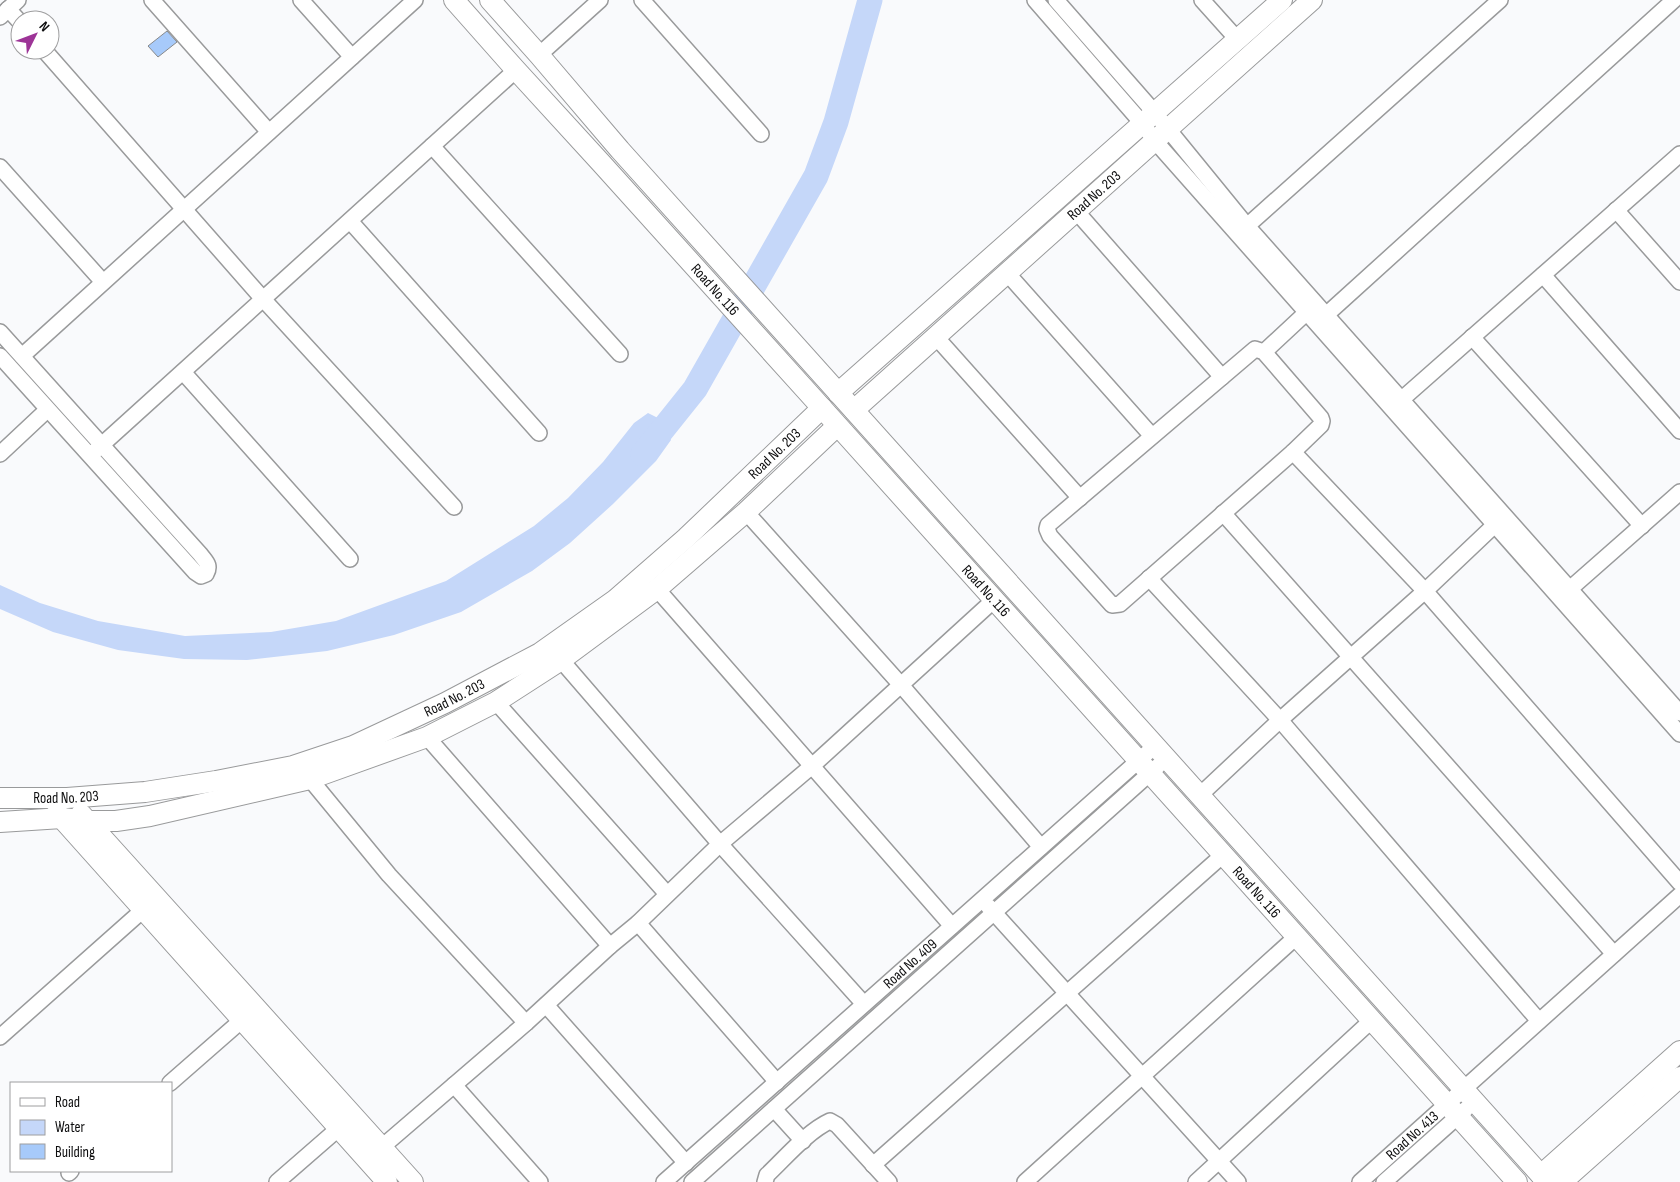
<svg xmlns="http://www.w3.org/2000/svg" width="1680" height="1182" font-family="'Sofia Sans Condensed',sans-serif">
<rect width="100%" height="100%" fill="#f9fafc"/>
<path fill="#c5d7f9" d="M648,413L660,419L671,440L656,461L613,504L570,543L532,571L461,612L394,635L327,651L247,660L184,659L118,650L53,632L0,609V585L40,603L98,621L185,636L271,632L336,621L446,581L534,526L568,498L603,462L634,423Z"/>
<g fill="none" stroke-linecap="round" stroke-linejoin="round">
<path stroke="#c5d7f9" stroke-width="25" d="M643,454L695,389L816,176L836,122L870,0"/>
</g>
<path fill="#a7cafa" stroke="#88898a" d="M167,31L177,42L158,57L148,46Z"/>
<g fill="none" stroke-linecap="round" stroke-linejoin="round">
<g stroke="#999a9b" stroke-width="18">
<g id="minor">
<path d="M152,0L269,132"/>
<path d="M301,0L352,57"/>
<path d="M642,0L761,134"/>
<path d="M1035,0L1142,123L1155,141L1680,734"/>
<path d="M1056,0L1154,112L1247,226L1680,713"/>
<path d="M1202,0L1237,39"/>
<path d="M8,9L20,22"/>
<path d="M0,17L18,0"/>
<path d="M44,50L263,299L95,451"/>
<path d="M539,55L600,0"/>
<path d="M432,146L620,354"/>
<path d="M0,167L103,282"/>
<path d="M1616,210L1680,282"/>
<path d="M1076,211L1222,377"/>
<path d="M350,221L539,433"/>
<path d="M1247,226L1500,0"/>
<path d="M1007,273L1152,436"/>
<path d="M1543,275L1680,431"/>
<path d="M1326,315L1674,0"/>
<path d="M0,332L200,554C206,562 211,565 206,574L201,576L195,572L0,356"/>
<path d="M936,337L1080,498"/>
<path d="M1472,337L1642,526"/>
<path d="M1255,349L1264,352L1321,418L1322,421L1321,425L1293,452L1120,604L1112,605L1050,536L1047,529L1048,525Z"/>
<path d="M1264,352L1307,312"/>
<path d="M22,356L415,0"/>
<path d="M183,372L350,559"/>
<path d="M1401,400L1680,154"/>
<path d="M1293,452L1425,591L1680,883"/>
<path d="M0,454L47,410"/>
<path d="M454,507L263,299L516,70"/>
<path d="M746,512L901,685L1041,847"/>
<path d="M1223,513L1614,954"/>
<path d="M1149,578L1280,720L1539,1021"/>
<path d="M657,589L952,926"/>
<path d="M1563,595L1680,492"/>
<path d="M561,660L720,844L864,1004"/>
<path d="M496,702L667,894"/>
<path d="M427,737L610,946"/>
<path d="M310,779L389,875L526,1023"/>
<path d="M1199,796L1280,720L1425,591L1502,518"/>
<path d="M988,906L1238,1182"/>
<path d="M638,923L777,1082"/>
<path d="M546,1005L686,1163"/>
<path d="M0,1037L143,910"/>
<path d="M170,1083L242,1020"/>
<path d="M454,1085L540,1182"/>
<path d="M774,1109L803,1141"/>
<path d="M382,1147L526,1023L610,946L638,923L720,844L812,766L994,600"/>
<path d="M873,1165L1223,855"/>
<path d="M69,1173L71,1171"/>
<path d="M277,1182L339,1128"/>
<path id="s1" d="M664,1182L1155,746"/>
<path d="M692,1182L1158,766"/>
<path d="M765,1182L767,1175C786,1157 808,1131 830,1121L837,1125L889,1182"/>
<path d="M1025,1182L1296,937"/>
<path d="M1196,1182L1371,1021"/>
<path id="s2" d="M1360,1182L1680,895"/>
<path d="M1384,1182L1466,1109"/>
</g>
</g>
<g stroke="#999a9b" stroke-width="22">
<g id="tertiary">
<path id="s3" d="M454,0L516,70L602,164L822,408L1517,1182"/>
<path d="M490,0L539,55L620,150L1547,1182"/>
<path d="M838,393L1282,0"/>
<path id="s4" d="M854,410L1312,0"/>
<path id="s5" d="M0,798H67L145,792L216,781L293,766L353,746L445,703L540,653L615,600L686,538L822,408"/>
<path d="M57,813L387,1182"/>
<path d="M81,814L413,1182"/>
<path d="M0,822L62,818L87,821H116L150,816L310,779L427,737L496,702L561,660L657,589L746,512L837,426"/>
<path d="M1541,1175L1680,1051"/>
<path d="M1562,1182L1680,1077"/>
</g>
</g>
<use href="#minor" stroke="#fff" stroke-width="15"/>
<use href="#tertiary" stroke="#fff" stroke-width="20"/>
</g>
<g text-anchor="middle" stroke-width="5" stroke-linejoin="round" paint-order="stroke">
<g font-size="15" fill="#0d0d0e" stroke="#fff">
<text dy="5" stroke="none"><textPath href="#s4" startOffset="322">Road No. 203</textPath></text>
<text dy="5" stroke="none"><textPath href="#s3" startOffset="390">Road No. 116</textPath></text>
<text dy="5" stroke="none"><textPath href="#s5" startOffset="876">Road No. 203</textPath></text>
<text dy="5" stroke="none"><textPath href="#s3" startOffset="795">Road No. 116</textPath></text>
<text dy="5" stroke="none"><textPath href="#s5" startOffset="471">Road No. 203</textPath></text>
<text dy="5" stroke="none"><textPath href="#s5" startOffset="66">Road No. 203</textPath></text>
<text dy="5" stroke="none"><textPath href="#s3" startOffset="1200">Road No. 116</textPath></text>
<text dy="5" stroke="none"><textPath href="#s1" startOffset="329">Road No. 409</textPath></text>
<text dy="5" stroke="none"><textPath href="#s2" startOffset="70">Road No. 413</textPath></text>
</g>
</g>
<rect x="10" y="1082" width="162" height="90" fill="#ffffff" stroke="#9e9e9f"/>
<rect x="20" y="1098" width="25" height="8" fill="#ffffff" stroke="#9e9e9f"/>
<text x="55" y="1107" font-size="15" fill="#0d0d0e">Road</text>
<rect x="20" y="1120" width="25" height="15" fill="#c5d7f9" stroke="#9e9e9f"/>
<text x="55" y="1132" font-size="15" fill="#0d0d0e">Water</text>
<rect x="20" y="1144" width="25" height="15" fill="#a7cafa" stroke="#9e9e9f"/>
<text x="55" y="1157" font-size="15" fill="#0d0d0e">Building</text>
<g transform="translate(35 35) rotate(48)"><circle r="24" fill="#ffffff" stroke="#9e9e9f"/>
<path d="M0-4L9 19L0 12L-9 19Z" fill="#9d3497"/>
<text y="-8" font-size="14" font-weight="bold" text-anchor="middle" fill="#0d0d0e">N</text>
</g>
</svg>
